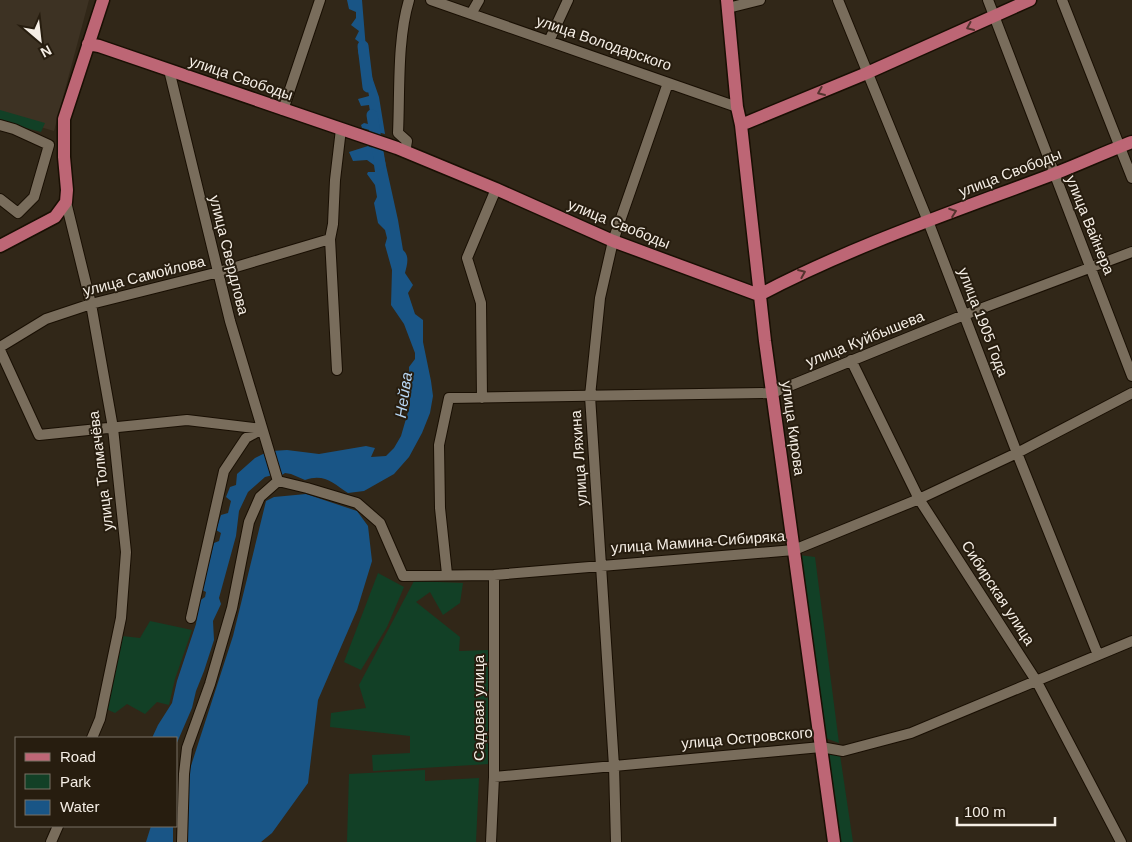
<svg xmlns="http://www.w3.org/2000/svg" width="1132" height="842" font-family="Arial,sans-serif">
<rect width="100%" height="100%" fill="#312718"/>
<path fill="#3d3223" d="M0,0H89L54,131L0,115Z"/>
<path fill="#124026" d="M0,110L45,123L41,132L0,121Z
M799,555L815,557L839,743L825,738Z
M378,573L404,587L387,627L361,670L344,662Z
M414,581L463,583L460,603L443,615L430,592L416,602L460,637L459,651L490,650L489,764L373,771L372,755L410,753V736L330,727L331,713L366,708L359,685Z
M150,621L192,630L175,679L169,705L157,702L145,714L127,704L115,713L104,708L122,636L140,638Z
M826,753L840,755L853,842H839Z
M425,770V781L479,778L476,842H347L349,774Z"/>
<path fill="#195586" d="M347,0H362L367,61L360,59L358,51L362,47L359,42L355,39L359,31L351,25L356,18V12L349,9Z
M367,72L371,74L379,97L385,134L362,128L361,125L364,123L372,125L369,105L361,106L358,99L369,96L367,85L365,84Z
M368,146L383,152L398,220L403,250C410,256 407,265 405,273L413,285L408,293L415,314L423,320V342L431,381L433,396L430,413L422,433L409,457L394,474L364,491L348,493C333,483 324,473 305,480L291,474L285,473L279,477L272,451L287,450L319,454L366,446L375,448L371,457L386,456L394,448L401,436L410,405L409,367L415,359V353L404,324L391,305L392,270L385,245L387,238L385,230L378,223L374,203L377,197L375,185L367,174L368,172H375L374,165L367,160L353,161L349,152Z
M267,452L273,475L265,477L248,492L239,511L236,536L219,598L221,604L213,621L214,640L204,671L196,691L192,708L176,745V738H152L158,725L172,703L177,681L196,624L199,601L205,597L206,592L202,590L214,543L219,541L221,533L216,530L221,515L228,513L231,501L226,497L230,487L236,485L237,474L255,458Z
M306,494L357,511L368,526L372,561L357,610L318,700L308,783L272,833L261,842H188V775L233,636L266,501L274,497Z
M151,826H173V842H146Z"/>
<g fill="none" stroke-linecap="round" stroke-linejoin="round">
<path stroke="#195586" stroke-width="11" d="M363,46L368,87
M372,115L380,164"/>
<g stroke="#190f03" stroke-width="12">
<path id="minor" d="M431,0L737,107
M838,0L928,221L1017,453L1098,655
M988,0L1132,376
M1062,0L1132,178
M728,8L760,0
M471,14L479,0
M549,41L568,0
M169,70L230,321L278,481
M283,110L320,0
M0,125L14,129L49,145L34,197L18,213L0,199
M405,152L407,141L398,133C400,91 397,40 409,0
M66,202L91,304L113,428L126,552L121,618L100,719L92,738
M0,347L46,319L91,304L219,272L330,239
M0,350L39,435L187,420L262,429
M851,360L919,499L1037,682L1121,842
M337,370L330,239L333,224L335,180L341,129
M482,398L481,303L467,258L496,189
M278,481L307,488L357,503L380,523L403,576L494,575L794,550L919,499L1017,453L1132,393
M447,574L440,508L439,445L449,398L772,393L964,315L1132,252
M191,618L224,471L246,438L262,429
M494,777L821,747L843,751L911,733L1132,641
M51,842L58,826
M182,842L184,774L187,748L210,684L232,608L249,522L260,497L278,481
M491,842L494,777V575
M616,842L614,766L590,396L600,298L613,241L668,83"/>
</g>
<g stroke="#190f03" stroke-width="15">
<path id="major" d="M727,0L737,107L741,125L765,341L834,842
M88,44L99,46L397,148L496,189L613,241L759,295C852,246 953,212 1051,175C1078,165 1105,152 1132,142
M741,125L867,73L1030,0
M0,246L55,217L66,202L67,190L64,157V119L103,0"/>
</g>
<use href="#minor" stroke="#796d5c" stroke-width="10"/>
<use href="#major" stroke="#bd6675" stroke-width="12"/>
</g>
<defs><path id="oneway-chevron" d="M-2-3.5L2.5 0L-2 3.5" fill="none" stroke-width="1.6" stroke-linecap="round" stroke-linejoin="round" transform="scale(1.25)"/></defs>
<g stroke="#54332e">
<use href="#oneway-chevron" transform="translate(970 27) rotate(156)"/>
<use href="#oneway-chevron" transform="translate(821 92) rotate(157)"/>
<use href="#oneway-chevron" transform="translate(953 212) rotate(-20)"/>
<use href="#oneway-chevron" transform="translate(802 273) rotate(-23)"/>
</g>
<g text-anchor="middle" stroke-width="4" stroke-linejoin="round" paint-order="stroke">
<g font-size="15" fill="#f5eee5" stroke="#271d0f">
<text transform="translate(604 43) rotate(19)" y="5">улица Володарского</text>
<text transform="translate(241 78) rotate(19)" y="5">улица Свободы</text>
<text transform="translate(1010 173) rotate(-21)" y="5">улица Свободы</text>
<text transform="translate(619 224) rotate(22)" y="5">улица Свободы</text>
<text transform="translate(1090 225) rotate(68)" y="5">улица Вайнера</text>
<text transform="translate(229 255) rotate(76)" y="5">улица Свердлова</text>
<text transform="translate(144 276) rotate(-14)" y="5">улица Самойлова</text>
<text transform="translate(983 322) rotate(69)" y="5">улица 1905 Года</text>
<text transform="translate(865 339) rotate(-22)" y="5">улица Куйбышева</text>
<text transform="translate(793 428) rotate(82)" y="5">улица Кирова</text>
<text transform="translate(579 458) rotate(-94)" y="5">улица Ляхина</text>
<text transform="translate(101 471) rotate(-97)" y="5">улица Толмачёва</text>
<text transform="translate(698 542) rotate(-4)" y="5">улица Мамина-Сибиряка</text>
<text transform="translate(998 593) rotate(57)" y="5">Сибирская улица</text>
<text transform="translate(479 708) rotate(-90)" y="5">Садовая улица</text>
<text transform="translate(747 738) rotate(-5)" y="5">улица Островского</text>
</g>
<g font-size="16" font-style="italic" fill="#b7d5f2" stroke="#271d0f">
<text transform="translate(403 395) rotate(-82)" y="6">Нейва</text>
</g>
</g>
<rect x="15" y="737" width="162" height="90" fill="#271d0f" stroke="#797165"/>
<rect x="25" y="753" width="25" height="8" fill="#bd6675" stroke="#797165"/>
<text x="60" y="762" font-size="15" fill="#f5eee5">Road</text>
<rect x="25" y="774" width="25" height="15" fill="#124026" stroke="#797165"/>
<text x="60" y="787" font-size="15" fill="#f5eee5">Park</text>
<rect x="25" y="800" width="25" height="15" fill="#195586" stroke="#797165"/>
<text x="60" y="812" font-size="15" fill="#f5eee5">Water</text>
<g transform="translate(40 40) rotate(152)" stroke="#271d0f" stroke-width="4" paint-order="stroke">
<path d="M0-4L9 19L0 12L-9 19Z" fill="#f5eee5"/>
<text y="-8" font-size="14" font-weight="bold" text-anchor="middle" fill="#f5eee5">N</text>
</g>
<path d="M957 817v8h98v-8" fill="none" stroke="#f5eee5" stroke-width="2.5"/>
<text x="964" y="817" font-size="15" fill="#f5eee5" stroke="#271d0f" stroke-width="4" paint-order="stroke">100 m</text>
</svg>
